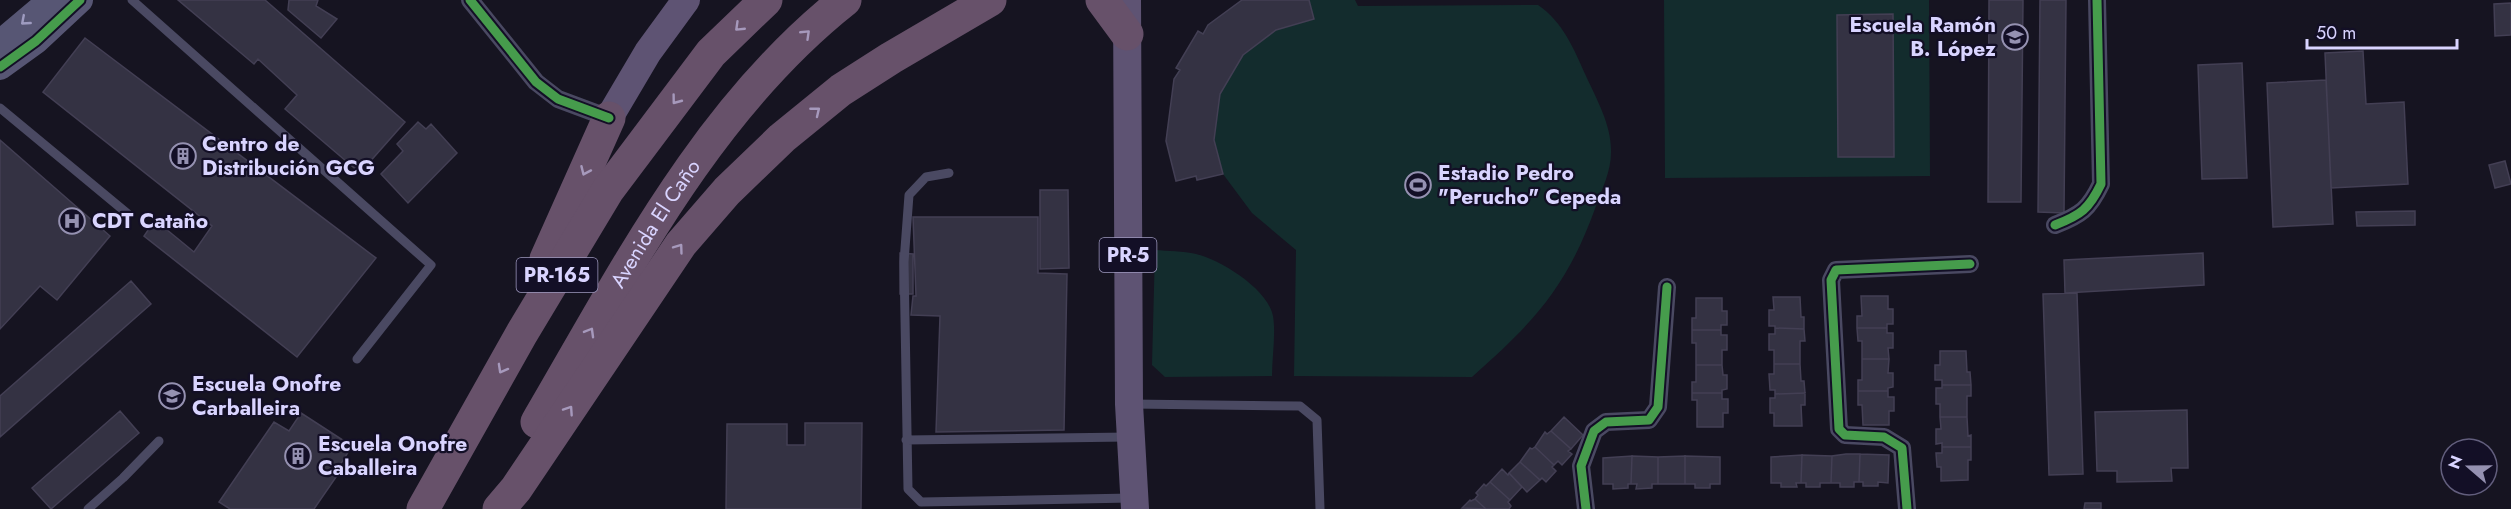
<svg xmlns="http://www.w3.org/2000/svg" width="2511" height="509" font-family="Jost,sans-serif">
<rect width="100%" height="100%" fill="#161421"/>
<path fill="#132c2d" d="M1242,0H1355L1358,6L1538,5C1563,22 1574,49 1586,76C1597,100 1612,126 1611,153C1611,171 1602,189 1596,206C1567,287 1535,321 1472,377L1294,376L1296,250L1252,213L1223,174L1197,180L1195,176L1176,181L1166,141L1174,79L1179,70L1176,68L1198,31L1203,33L1208,25Z
M1664,0H1929L1930,176L1665,178Z
M1155,250C1168,251 1183,251 1196,254C1221,260 1268,289 1273,316C1276,334 1272,357 1272,376L1165,377L1152,365Z"/>
<path fill="#343243" stroke="#433f54" stroke-width="1.5" d="M178,0H265L405,122L360,173L285,109L297,95L258,59L254,64Z
M289,0H318L316,6L337,19L321,38L288,10Z
M1242,0H1309L1314,19L1276,30L1243,55L1220,94L1214,140L1223,174L1197,180L1196,176L1176,181L1166,141L1174,79L1180,70L1176,68L1198,31L1203,34L1208,25Z
M1989,0H2023L2021,202H1988Z
M2040,0H2066L2064,213L2038,212Z
M2511,3V35L2495,36L2494,4Z
M1893,14L1894,157H1838L1837,15Z
M85,38L376,258L297,357L144,236L155,220L194,252L212,226L43,92Z
M2363,51L2366,104L2404,102L2408,184L2331,188L2325,53Z
M2242,63L2247,178L2202,179L2198,65Z
M2326,80L2333,224L2273,227L2267,83Z
M418,122L426,129L431,124L457,153L408,203L381,174L403,151L397,144Z
M0,140L110,236L57,300L40,286L0,329Z
M2505,161L2511,184L2495,188L2489,165Z
M1040,190H1068L1069,268L1040,269Z
M2415,211V225L2357,226L2356,212Z
M913,217H1038V273L1067,274L1064,430L936,432L940,316L911,315L913,296H916Z
M900,253L913,254V294H900Z
M2203,253L2204,285L2065,293L2064,260Z
M131,281L151,304L0,437V396Z
M2077,293L2083,474L2049,475L2043,294Z
M1861,296H1888V309H1893V324H1887V328H1857V316H1862Z
M1773,297H1800L1801,317H1804V329L1775,328V326H1769V310H1774Z
M1696,298H1722V311H1727V325H1721V330H1692V318H1696Z
M1775,328L1804,329L1805,341H1800V364H1774V350H1769V334H1775Z
M1857,328H1887V333H1893V348H1888L1889,359H1862V341H1858Z
M1692,330H1721V335H1727V350H1722V365H1696V343H1692Z
M1940,351H1966L1967,372H1970L1971,385H1942V380H1935V365H1940Z
M1862,359H1889L1888,373H1893V387L1888,388V391H1858V380H1862Z
M1774,364H1800L1801,381H1804L1805,393L1775,394V390H1770L1769,374H1774Z
M1696,365H1722L1723,375H1727V389L1722,390V393H1692V382H1696Z
M1942,385H1971V396H1967V417H1940V404H1936V388H1942Z
M1858,391H1888V397H1894V411H1889V425H1863L1862,405H1858Z
M1692,393H1722V399H1728V413H1723V427H1697V400H1692Z
M1805,393V405H1801L1802,426H1774V413H1770V398H1775V394Z
M2187,410L2188,468H2171L2172,481L2117,482V471H2097L2095,412Z
M120,411L139,433L51,509L32,488Z
M301,413L352,446L340,465L343,467L314,509H230L219,502L274,422L289,431Z
M1564,417L1583,435L1571,449L1551,431Z
M1940,417H1967L1968,436L1971,435V447H1942V443L1936,444V429H1941Z
M805,423H862L861,509H726L727,424H787V445H805Z
M1551,431L1571,449L1568,451L1572,454L1562,465L1558,461L1554,465L1535,447L1545,432L1547,434Z
M1535,447L1554,465L1552,467L1556,471L1546,482L1542,478L1540,480L1520,462L1530,448L1532,449Z
M1942,447H1971V460H1968V480L1941,481V467H1937L1936,453H1942Z
M1846,454H1860L1859,482H1854V487H1840V483H1831L1832,456Z
M1860,454L1889,455L1888,483L1878,482V486H1863V482H1859Z
M1802,455L1832,456L1831,483H1820V487H1806V483H1801Z
M1802,455L1801,483H1796L1797,487H1781V483H1771V457Z
M1632,456L1658,457V484H1652V488L1636,489L1637,484H1631Z
M1632,456L1631,484H1628V488L1613,489V484H1603V458Z
M1685,456L1720,457V484H1710V488H1695V484H1685Z
M1685,456V484H1658V457Z
M1520,462L1540,480L1527,492L1509,473Z
M1502,469L1508,475L1509,473L1522,487L1510,500L1490,482Z
M1490,482L1510,500L1508,502L1511,506L1509,509H1486L1475,499L1478,495L1476,493L1484,484L1486,486Z
M1475,499L1486,509L1462,508L1470,500L1471,501Z
M2085,503H2101V509H2084Z"/>
<g fill="none" stroke-linecap="round" stroke-linejoin="round">
<path stroke="#4a4962" stroke-width="9" d="M132,0L431,265L357,359
M0,108L128,214
M949,173L926,177L909,195L904,262L908,489L921,502L1131,498
M1131,404L1300,406L1317,420L1320,509
M906,440L1128,437
M88,509L123,478L159,441"/>
<path stroke="#4a4962" stroke-width="18" d="M470,0L536,82L558,99L609,118
M2055,225C2081,215 2089,209 2101,184L2097,0
M1586,509L1581,466L1594,431L1606,422L1649,420L1658,407L1667,287
M1907,509L1902,448L1884,437L1845,435L1839,429L1831,280L1836,270L1970,264"/>
<path stroke="#575674" stroke-width="26" d="M0,43L51,0
M0,67L36,41L80,0"/>
<path stroke="#5e5373" stroke-width="28" d="M1127,0L1129,404L1135,509
M609,118L648,52L686,0"/>
<g stroke="#67516a" stroke-width="33">
<path d="M1102,0L1127,34"/>
<path d="M546,259L609,118"/>
<path id="s1" d="M537,422C625,272 706,110 845,0"/>
<path d="M423,509L522,333L608,190L711,53L766,0"/>
<path d="M499,509L516,489L681,244L727,191L782,138L841,90L891,58L990,0"/>
</g>
<g stroke="#130f26" stroke-width="13">
<path id="cycleway" d="M470,0L536,82L558,99L609,118
M0,67L36,41L80,0
M2055,225C2081,215 2089,209 2101,184L2097,0
M1586,509L1581,466L1594,431L1606,422L1649,420L1658,407L1667,287
M1907,509L1902,448L1884,437L1845,435L1839,429L1831,280L1836,270L1970,264"/>
</g>
<use href="#cycleway" stroke="#469c4c" stroke-width="9"/>
</g>
<defs><path id="oneway-chevron" d="M-2-3.5L2.5 0L-2 3.5" fill="none" stroke-width="1.6" stroke-linecap="round" stroke-linejoin="round" transform="scale(1.5)"/></defs>
<use stroke="#9e9bc0" href="#oneway-chevron" transform="translate(25 21) rotate(139)"/>
<g stroke="#a699bc">
<use href="#oneway-chevron" transform="translate(739 27) rotate(136)"/>
<use href="#oneway-chevron" transform="translate(806 34) rotate(-44)"/>
<use href="#oneway-chevron" transform="translate(676 100) rotate(127)"/>
<use href="#oneway-chevron" transform="translate(816 111) rotate(-39)"/>
<use href="#oneway-chevron" transform="translate(585 171) rotate(114)"/>
<use href="#oneway-chevron" transform="translate(679 248) rotate(-54)"/>
<use href="#oneway-chevron" transform="translate(590 332) rotate(-60)"/>
<use href="#oneway-chevron" transform="translate(502 369) rotate(119)"/>
<use href="#oneway-chevron" transform="translate(569 410) rotate(-56)"/>
</g>
<defs>
<g id="school-ring" transform="scale(1.35)"><circle r="9.5" fill="#130f26" stroke="#9591b1" stroke-width="1.5"/><path d="M0-5L7-2L0 1L-7-2ZM-4 1L0 2.5L4 1V4Q0 6-4 4Z" fill="#9591b1"/></g>
<g id="building-ring" transform="scale(1.35)"><circle r="9.5" fill="#130f26" stroke="#9591b1" stroke-width="1.5"/><path d="M-4-6H4V6H1V3H-1V6H-4ZM-2.5-4.3h1.7v1.8h-1.7ZM.8-4.3h1.7v1.8H.8ZM-2.5-1h1.7V.8h-1.7ZM.8-1h1.7V.8H.8Z" fill="#9591b1"/></g>
<g id="stadium-ring" transform="scale(1.35)"><circle r="9.5" fill="#130f26" stroke="#9591b1" stroke-width="1.5"/><path d="M0-5a6.5 5 0 1 0 0 10a6.5 5 0 1 0 0-10ZM-3.5-1.8h7v3.6h-7Z" fill="#9591b1"/></g>
<g id="hospital-ring" transform="scale(1.35)"><circle r="9.5" fill="#130f26" stroke="#9591b1" stroke-width="1.5"/><path d="M-5-5h3v3.5h4V-5h3V5h-3V1.5h-4V5h-3Z" fill="#9591b1"/></g>
</defs>
<g fill-rule="evenodd">
<use href="#school-ring" x="2015" y="37"/>
<use href="#building-ring" x="183" y="156"/>
<use href="#stadium-ring" x="1418" y="185"/>
<use href="#hospital-ring" x="72" y="221"/>
<use href="#school-ring" x="172" y="396"/>
<use href="#building-ring" x="298" y="456"/>
</g>
<g text-anchor="middle" stroke-width="4.5" stroke-linejoin="round" paint-order="stroke">
<g fill="#130f26" stroke="#9e99be" stroke-width="1.5">
<rect x="1099.5" y="238" width="57" height="34" rx="4.5"/>
<rect x="516.5" y="258" width="81" height="34" rx="4.5"/>
</g>
<g font-size="20" font-weight="bold" fill="#d9d4ff">
<text x="1128" y="262">PR-5</text>
<text x="557" y="282">PR-165</text>
</g>
<g font-size="21" font-weight="bold" fill="#d9d4ff" stroke="#130f26" text-anchor="start">
<text x="1996" y="32" text-anchor="end">Escuela Ramón<tspan x="1996" dy="24">B. López</tspan></text>
<text x="202" y="151">Centro de<tspan x="202" dy="24">Distribución GCG</tspan></text>
<text x="1438" y="180">Estadio Pedro<tspan x="1438" dy="24">"Perucho" Cepeda</tspan></text>
<text x="92" y="228">CDT Cataño</text>
<text x="192" y="391">Escuela Onofre<tspan x="192" dy="24">Carballeira</tspan></text>
<text x="318" y="451">Escuela Onofre<tspan x="318" dy="24">Caballeira</tspan></text>
</g>
<g font-size="21" fill="#d9d4ff" stroke="#130f26">
<text dy="7" stroke="none"><textPath href="#s1" startOffset="231">Avenida El Caño</textPath></text>
</g>
</g>
<g transform="translate(2469 467) rotate(290)"><circle r="28" fill="#130f26" stroke="#625e7d" stroke-width="1.5"/>
<path d="M0-4.5L10 22L0 15L-10 22Z" fill="#9591b1"/>
<text y="-9" font-size="16" font-weight="bold" text-anchor="middle" fill="#d9d4ff">N</text>
</g>
<path d="M2307 39v9h150v-9" fill="none" stroke="#d9d4ff" stroke-width="3"/>
<text x="2316" y="39" font-size="18" fill="#d9d4ff" stroke="#130f26" stroke-width="4.5" paint-order="stroke">50 m</text>
</svg>
